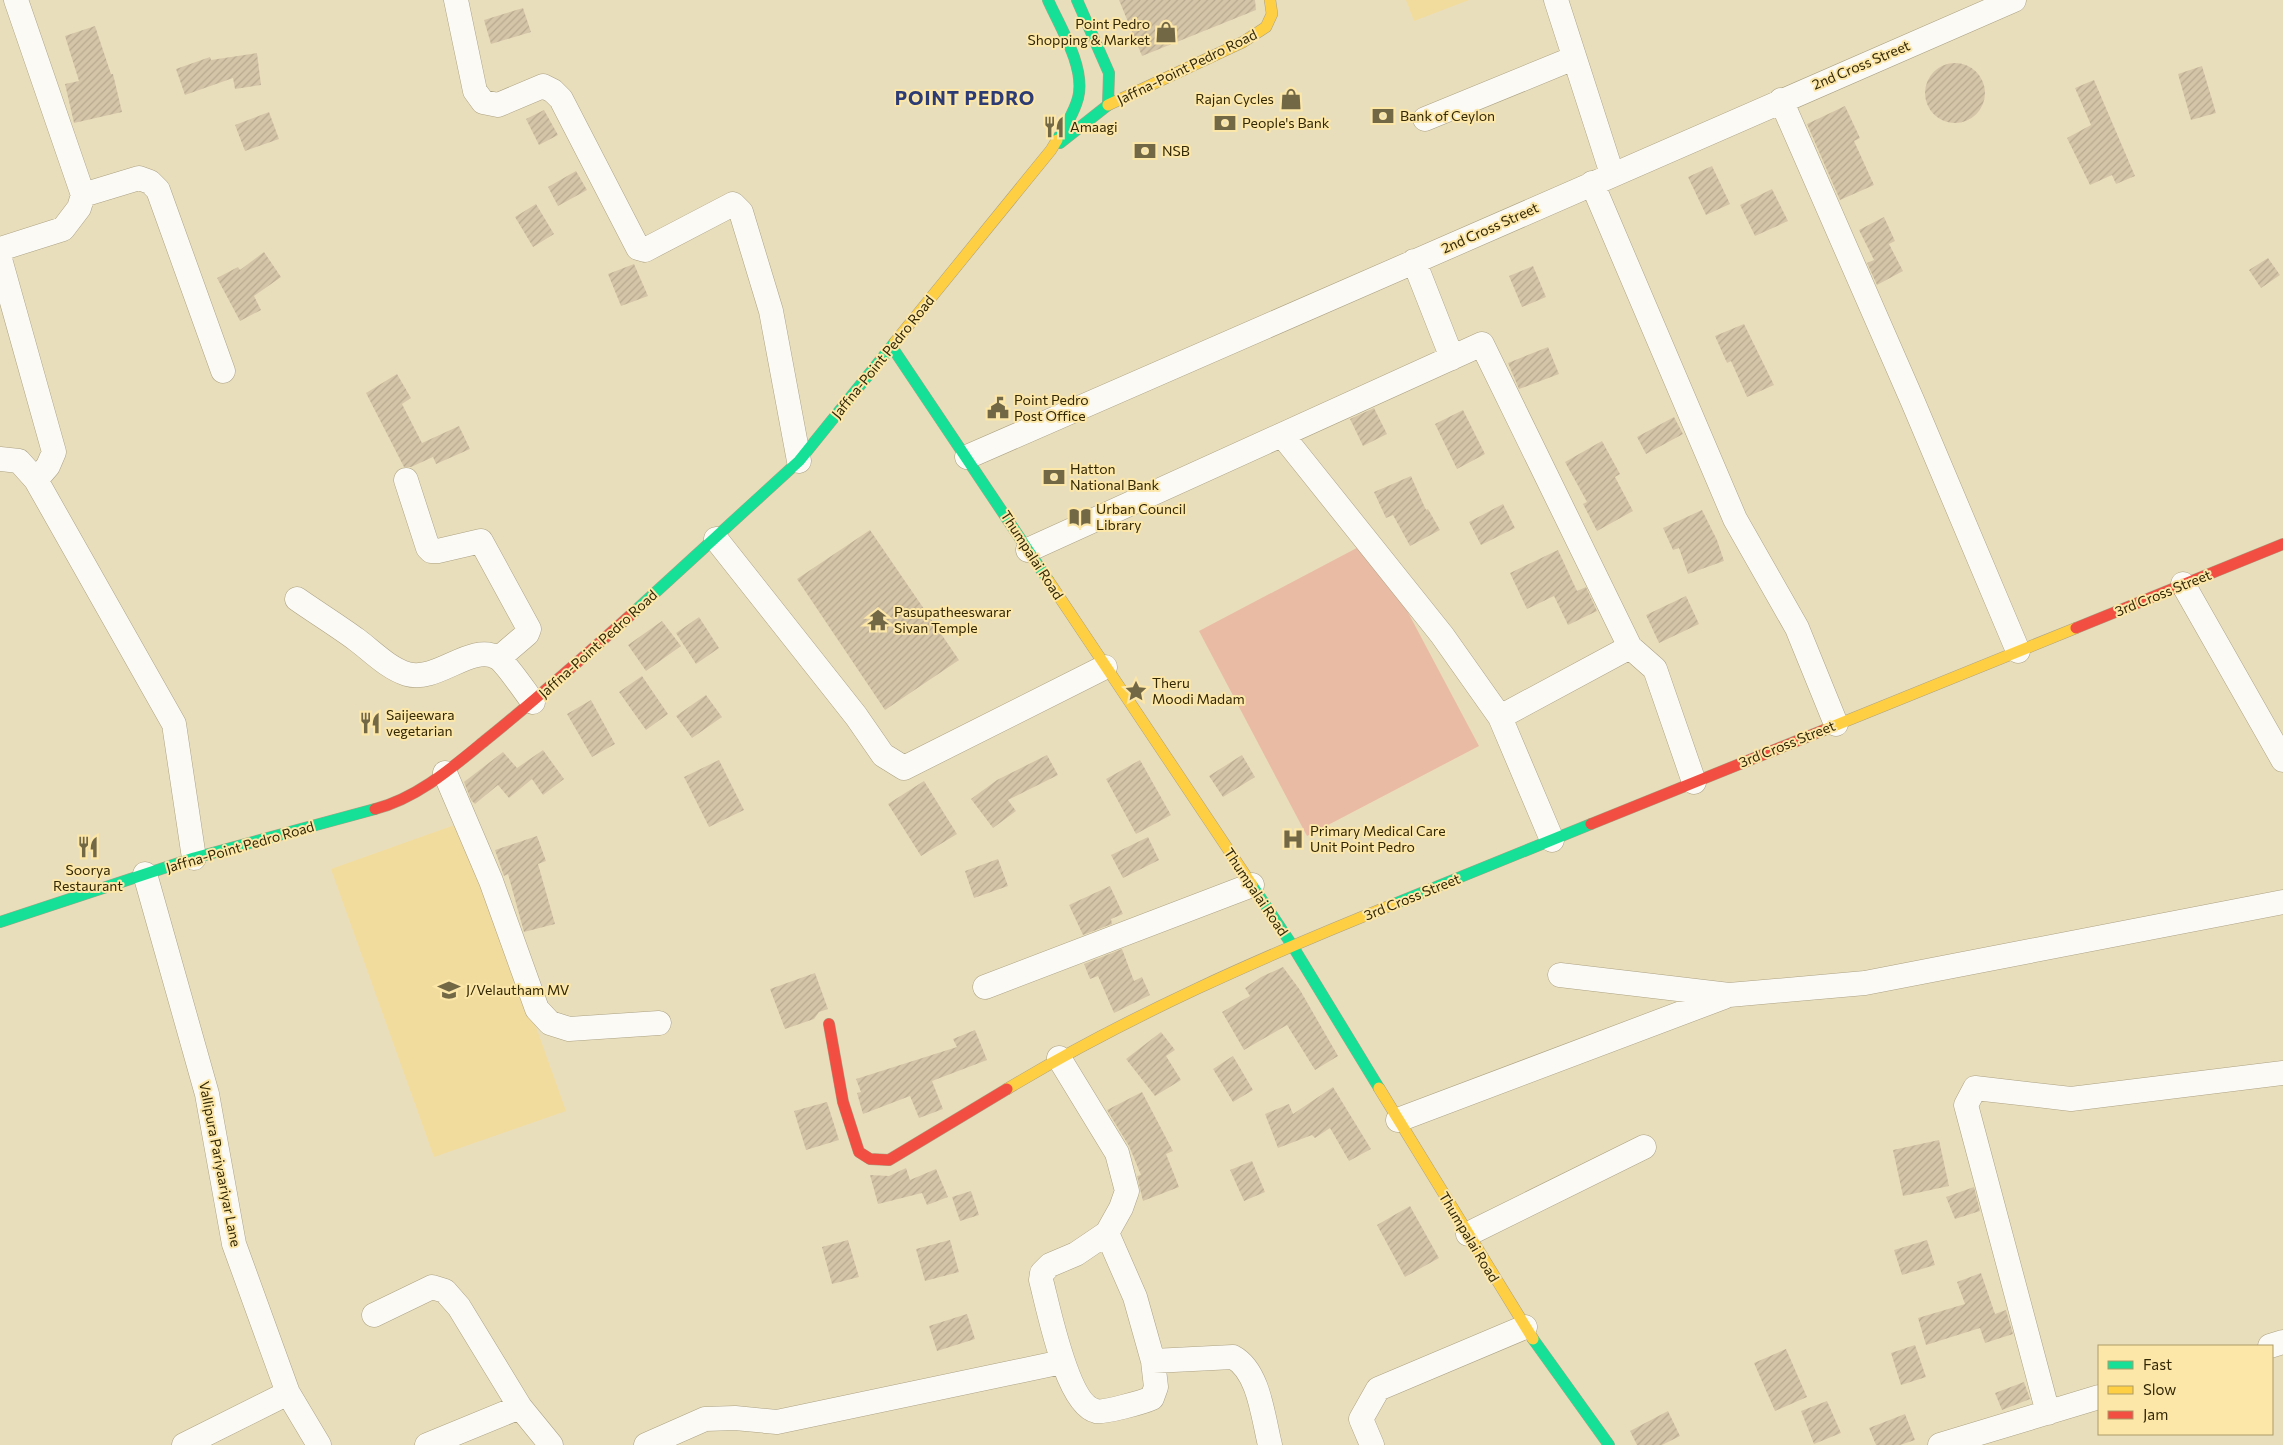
<svg xmlns="http://www.w3.org/2000/svg" width="2283" height="1445" font-family="Commissioner,sans-serif">
<defs>
<pattern id="building-hatch" width="6" height="6" patternUnits="userSpaceOnUse" patternTransform="scale(1.25)"><rect width="6" height="6" fill="#d5c5a8"/><path d="M-1 1l2-2M0 6l6-6M5 7l2-2" fill="none" stroke="#b7a98f"/></pattern>
</defs>
<rect width="100%" height="100%" fill="#e9debc"/>
<path fill="#f2dc9d" d="M1406,0H1469L1414,21Z
M463,822L566,1111L434,1157L331,869Z"/>
<path fill="#e9bba5" d="M1370,541L1479,746L1307,836L1199,631Z"/>
<path fill="url(#building-hatch)" d="M1119,0H1255L1256,10L1142,56Z
M523,8L531,32L491,44L484,20Z
M95,26L111,74H113L122,112L74,123L65,84L79,81L65,36Z
M257,53L261,85L235,89L233,78L185,95L176,69L210,57L211,60Z
M1925 93a30 30 0 1 1 60 0a30 30 0 1 1-60 0Z
M2202,66L2216,113L2191,120L2178,74Z
M2094,80L2135,176L2116,184L2112,175L2090,185L2067,138L2091,125L2075,88Z
M1845,106L1860,138L1854,141L1874,185L1840,200L1807,124Z
M544,110L558,135L539,145L526,119Z
M269,112L279,139L245,151L235,125Z
M1712,166L1730,204L1706,215L1688,177Z
M576,171L587,190L558,206L548,187Z
M1772,189L1788,221L1755,236L1740,205Z
M536,204L554,234L533,247L515,217Z
M1884,217L1895,241L1889,244L1903,271L1877,285L1867,263L1874,260L1859,230Z
M264,252L281,277L254,296L261,310L240,321L217,278L238,267L240,270Z
M2268,258L2280,275L2261,288L2249,270Z
M634,264L648,296L621,306L608,274Z
M1533,266L1546,297L1522,307L1509,276Z
M1744,324L1774,385L1747,397L1731,361L1727,363L1715,336Z
M1548,347L1559,374L1519,389L1508,363Z
M397,374L411,398L402,404L422,443L459,426L470,449L436,464L433,457L411,467H404L366,393Z
M1374,408L1387,434L1363,446L1350,419Z
M1463,410L1485,454L1457,469L1435,424Z
M1674,417L1683,434L1646,454L1637,437Z
M1602,441L1620,474L1615,477L1633,511L1597,531L1583,504L1587,502L1565,462Z
M1411,476L1426,510L1428,509L1440,530L1410,546L1393,515L1386,518L1374,492Z
M1503,504L1515,528L1481,545L1469,522Z
M1702,510L1717,540L1724,561L1688,574L1679,548L1673,550L1663,528Z
M870,530L959,660L885,710L797,579Z
M1558,550L1577,591L1586,587L1597,611L1568,625L1554,596L1527,609L1510,573Z
M1686,596L1699,624L1659,643L1646,615Z
M699,617L719,648L696,664L676,633Z
M662,621L681,646L646,671L628,645Z
M642,676L668,714L646,730L619,692Z
M706,695L722,717L692,738L676,716Z
M591,700L615,744L592,757L567,714Z
M543,750L564,779L543,795L532,779L509,798L498,785L475,804L471,800L464,782L503,752L517,768Z
M1047,755L1058,775L1008,800L1016,811L993,828L971,799L997,780Z
M1242,755L1255,777L1223,797L1209,776Z
M719,760L744,810L709,827L684,777Z
M1140,760L1171,815L1136,834L1106,779Z
M924,781L957,834L921,856L888,804Z
M537,836L546,861L538,864L555,924L524,932L508,874L504,876L495,850Z
M1148,837L1159,860L1123,878L1111,855Z
M998,859L1008,886L974,898L965,871Z
M1110,886L1123,914L1111,919L1112,924L1083,935L1069,905Z
M1122,949L1134,981L1142,977L1150,995L1114,1013L1098,976L1090,979L1084,964Z
M1283,967L1300,990L1338,1056L1315,1070L1287,1025L1244,1050L1222,1012L1250,996L1245,988L1261,977Z
M815,973L828,1009L819,1012L814,1019L785,1029L770,989Z
M975,1030L987,1060L932,1081L943,1109L919,1118L910,1096L863,1114L857,1093L861,1092L856,1079L957,1047L953,1039Z
M1161,1032L1175,1050L1166,1056L1181,1080L1155,1096L1126,1059Z
M1233,1056L1253,1090L1233,1102L1213,1069Z
M1333,1087L1371,1149L1349,1161L1330,1128L1315,1138L1312,1135L1278,1148L1265,1114L1289,1104L1293,1114Z
M1142,1092L1173,1151L1166,1154L1179,1187L1143,1201L1137,1176L1141,1175L1129,1146L1107,1110Z
M827,1102L839,1140L806,1150L794,1111Z
M1939,1140L1949,1186L1903,1196L1893,1150Z
M1252,1161L1265,1192L1244,1201L1230,1170Z
M906,1168L910,1180L936,1169L948,1197L927,1205L922,1193L878,1204L870,1175L889,1176Z
M1974,1187L1980,1211L1955,1219L1946,1197Z
M971,1191L979,1215L960,1221L952,1197Z
M1410,1206L1439,1258L1405,1277L1377,1225Z
M848,1240L859,1277L832,1284L822,1247Z
M950,1240L959,1272L925,1281L916,1249Z
M1927,1240L1935,1265L1902,1275L1894,1250Z
M1981,1273L1995,1314L2006,1310L2013,1334L1985,1343L1980,1328L1926,1345L1918,1318L1965,1304L1957,1282Z
M967,1314L975,1339L937,1351L929,1326Z
M1915,1345L1926,1377L1901,1385L1891,1353Z
M1786,1349L1807,1397L1775,1411L1754,1363Z
M2024,1382L2030,1399L2002,1410L1995,1393Z
M1827,1401L1841,1433L1814,1444L1801,1411Z
M1668,1411L1680,1436L1662,1445H1637L1630,1431Z
M1905,1414L1915,1440L1900,1445H1876L1869,1428Z"/>
<g fill="none" stroke-linecap="round" stroke-linejoin="round">
<g stroke="#aba283" stroke-width="25">
<path id="street" d="M456,0L475,91L483,102L498,105L543,86L553,91L561,99L638,248L645,250L733,204L741,212L771,311L799,461
M1556,0L1612,174
M1781,100L1913,402L2018,651
M1425,119L1574,58
M1592,183L1735,519L1797,628L1836,724
M83,195L139,178L150,182L158,190L223,371
M0,249L63,229L79,208L83,195L16,0
M0,259L54,452L48,466L36,480
M1414,261L1452,358
M1282,435L1442,635L1500,717L1552,840
M967,457L2014,0
M0,459L19,461L36,480L174,724L194,858
M406,480L428,548L431,551H438L481,541L529,629L527,634L499,658
M716,539L856,716L883,755L904,768L1105,667
M1028,550L1482,344L1630,647L1655,669L1694,782
M2183,584L2283,760
M297,599C317,613 338,626 357,640C373,652 388,668 407,674C437,683 472,642 498,658C506,663 526,693 533,702
M1500,717L1630,647
M445,773L491,881L537,1009L550,1023L569,1029L659,1023
M145,874L207,1094L234,1244L288,1393L319,1445
M1560,975L1729,995L1865,983L2283,902
M985,987L1252,885
M1059,1058L1117,1153L1127,1191L1121,1208L1107,1233L1076,1254L1050,1265L1042,1273L1041,1280C1048,1306 1067,1405 1096,1411C1104,1413 1143,1402 1152,1398L1156,1387L1153,1361L1135,1297L1107,1233
M1398,1120L1724,997
M1468,1234L1644,1147
M374,1315L432,1287L445,1291L459,1307L520,1407L551,1445
M2270,1346L2283,1342
M1153,1361L1233,1357C1259,1371 1263,1417 1270,1445
M2048,1413L1966,1105L1975,1088L2071,1099L2283,1073
M184,1445L288,1393
M427,1445L520,1407
M646,1445L705,1419L735,1418L777,1422L1062,1362
M1372,1445L1361,1419L1378,1389L1525,1327
M1940,1445L2099,1397"/>
</g>
<g stroke="#aba283" stroke-width="12">
<path id="fast" d="M1048,0C1060,27 1086,68 1078,98C1074,113 1065,127 1057,140
M1060,143L1108,105L1109,73L1077,0
M892,347L1048,580
M634,612L799,461L895,342
M1252,885L1292,945L1379,1088
M1394,904L1591,824
M0,922L194,858L375,809
M1533,1339L1609,1445"/>
</g>
<g stroke="#aba283" stroke-width="12">
<path id="slow" d="M1108,105L1243,42L1266,27L1272,14L1270,0
M895,342L1051,150L1057,140
M1048,580L1252,885
M1824,730L2076,628
M1379,1088L1533,1339
M1007,1089C1130,1015 1262,957 1394,904"/>
</g>
<g stroke="#aba283" stroke-width="12">
<path id="jam" d="M2076,628L2283,544
M375,809C418,798 454,766 487,739C538,698 586,655 634,612
M1591,824L1824,730
M829,1024L843,1102L859,1152L870,1159L889,1160L1007,1089"/>
</g>
<use href="#street" stroke="#fcfaf5" stroke-width="24"/>
<use href="#fast" stroke="#16e098" stroke-width="11"/>
<use href="#slow" stroke="#ffcf43" stroke-width="11"/>
<use href="#jam" stroke="#f24e42" stroke-width="11"/>
</g>
<defs>
<g id="shop-bare" transform="scale(1.725)"><path d="M-5-2.5h2.3a2.7 3.5 0 0 1 5.4 0H5L5.5 6h-11ZM-1.5-2.5h3a1.5 2.3 0 0 0-3 0Z" fill="#736846" stroke="#fce7a9" stroke-width="2.5" paint-order="stroke"/></g>
<g id="bank-bare" transform="scale(1.725)"><path d="M-6-4H6V4H-6ZM0-2.3a2.3 2.3 0 1 0 0 4.6a2.3 2.3 0 1 0 0-4.6Z" fill="#736846" stroke="#fce7a9" stroke-width="2.5" paint-order="stroke"/></g>
<g id="restaurant-bare" transform="scale(1.725)"><path d="M-5-6h1v4h1v-4h1v4h1v-4h1v5L-1.5 .5V6h-2V.5L-5-1ZM5-6V6H3V1.5H1.5Q1.5-4 5-6Z" fill="#736846" stroke="#fce7a9" stroke-width="2.5" paint-order="stroke"/></g>
<g id="civic-bare" transform="scale(1.725)"><path d="M-.6-6.5H3V-4.5H.6V-3L4-1V1h2V6H-6V1h2V-1L-.6-3ZM-1.2 2.5V6h2.4V2.5Z" fill="#736846" stroke="#fce7a9" stroke-width="2.5" paint-order="stroke"/></g>
<g id="library-bare" transform="scale(1.725)"><path d="M-6-4Q-3-5.5-.7-3.5V5Q-3 3-6 4ZM6-4Q3-5.5 .7-3.5V5Q3 3 6 4Z" fill="#736846" stroke="#fce7a9" stroke-width="2.5" paint-order="stroke"/></g>
<g id="temple-bare" transform="scale(1.725)"><path d="M0-6L5-2H3V0L6.5 2.5H4V6H1.5V3h-3V6H-4V2.5H-6.5L-3 0V-2H-5Z" fill="#736846" stroke="#fce7a9" stroke-width="2.5" paint-order="stroke"/></g>
<g id="sight-bare" transform="scale(1.725)"><path d="M0-6L1.8-2.2L6-1.7L2.9 1.2L3.7 5.4L0 3.3L-3.7 5.4L-2.9 1.2L-6-1.7L-1.8-2.2Z" fill="#736846" stroke="#fce7a9" stroke-width="2.5" paint-order="stroke"/></g>
<g id="hospital-bare" transform="scale(1.725)"><path d="M-5-5h3v3.5h4V-5h3V5h-3V1.5h-4V5h-3Z" fill="#736846" stroke="#fce7a9" stroke-width="2.5" paint-order="stroke"/></g>
<g id="school-bare" transform="scale(1.725)"><path d="M0-5L7-2L0 1L-7-2ZM-4 1L0 2.5L4 1V4Q0 6-4 4Z" fill="#736846" stroke="#fce7a9" stroke-width="2.5" paint-order="stroke"/></g>
</defs>
<g fill-rule="evenodd">
<use href="#shop-bare" x="1166" y="32"/>
<use href="#shop-bare" x="1291" y="99"/>
<use href="#bank-bare" x="1383" y="116"/>
<use href="#bank-bare" x="1225" y="123"/>
<use href="#restaurant-bare" x="1054" y="127"/>
<use href="#bank-bare" x="1145" y="151"/>
<use href="#civic-bare" x="998" y="408"/>
<use href="#bank-bare" x="1054" y="477"/>
<use href="#library-bare" x="1080" y="517"/>
<use href="#temple-bare" x="878" y="620"/>
<use href="#sight-bare" x="1136" y="691"/>
<use href="#restaurant-bare" x="370" y="723"/>
<use href="#hospital-bare" x="1293" y="839"/>
<use href="#restaurant-bare" x="88" y="847"/>
<use href="#school-bare" x="449" y="990"/>
</g>
<g text-anchor="middle" stroke-width="4" stroke-linejoin="round" paint-order="stroke">
<g font-size="14" fill="#332806" stroke="#fce7a9" text-anchor="start">
<text x="1150" y="29" text-anchor="end">Point Pedro<tspan x="1150" dy="16">Shopping &amp; Market</tspan></text>
<text x="1274" y="104" text-anchor="end">Rajan Cycles</text>
<text x="1400" y="121">Bank of Ceylon</text>
<text x="1242" y="128">People's Bank</text>
<text x="1070" y="132">Amaagi</text>
<text x="1162" y="156">NSB</text>
<text x="1014" y="405">Point Pedro<tspan x="1014" dy="16">Post Office</tspan></text>
<text x="1070" y="474">Hatton<tspan x="1070" dy="16">National Bank</tspan></text>
<text x="1096" y="514">Urban Council<tspan x="1096" dy="16">Library</tspan></text>
<text x="894" y="617">Pasupatheeswarar<tspan x="894" dy="16">Sivan Temple</tspan></text>
<text x="1152" y="688">Theru<tspan x="1152" dy="16">Moodi Madam</tspan></text>
<text x="386" y="720">Saijeewara<tspan x="386" dy="16">vegetarian</tspan></text>
<text x="1310" y="836">Primary Medical Care<tspan x="1310" dy="16">Unit Point Pedro</tspan></text>
<text x="88" y="875" text-anchor="middle">Soorya<tspan x="88" dy="16">Restaurant</tspan></text>
<text x="466" y="995">J/Velautham MV</text>
</g>
<g font-size="14" fill="#332806" stroke="#fce7a9">
<text transform="translate(1861 65) rotate(-23)" y="5">2nd Cross Street</text>
<text transform="translate(1187 67) rotate(-26)" y="5">Jaffna-Point Pedro Road</text>
<text transform="translate(1490 228) rotate(-24)" y="5">2nd Cross Street</text>
<text transform="translate(883 357) rotate(-51)" y="5">Jaffna-Point Pedro Road</text>
<text transform="translate(1032 555) rotate(57)" y="5">Thumpalai Road</text>
<text transform="translate(2163 593) rotate(-22)" y="5">3rd Cross Street</text>
<text transform="translate(598 644) rotate(-42)" y="5">Jaffna-Point Pedro Road</text>
<text transform="translate(1787 744) rotate(-22)" y="5">3rd Cross Street</text>
<text transform="translate(240 847) rotate(-16)" y="5">Jaffna-Point Pedro Road</text>
<text transform="translate(1256 892) rotate(56)" y="5">Thumpalai Road</text>
<text transform="translate(1412 897) rotate(-22)" y="5">3rd Cross Street</text>
<text transform="translate(220 1164) rotate(79)" y="5">Vallipura Pariyaariyar Lane</text>
<text transform="translate(1469 1237) rotate(59)" y="5">Thumpalai Road</text>
</g>
<g font-size="19" font-weight="bold" letter-spacing="1" fill="#2d3b75" stroke="#fce7a9">
<text x="965" y="105">POINT PEDRO</text>
</g>
</g>
<rect x="2098" y="1345" width="175" height="90" fill="#fce7a9" stroke="#ac9b68"/>
<rect x="2108" y="1361" width="25" height="8" fill="#16e098" stroke="#ac9b68"/>
<text x="2143" y="1370" font-size="15" fill="#332806">Fast</text>
<rect x="2108" y="1386" width="25" height="8" fill="#ffcf43" stroke="#ac9b68"/>
<text x="2143" y="1395" font-size="15" fill="#332806">Slow</text>
<rect x="2108" y="1411" width="25" height="8" fill="#f24e42" stroke="#ac9b68"/>
<text x="2143" y="1420" font-size="15" fill="#332806">Jam</text>
</svg>
